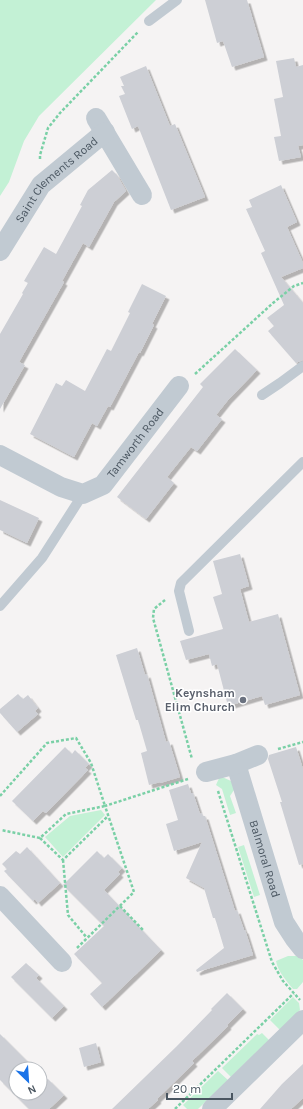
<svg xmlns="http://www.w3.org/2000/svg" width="303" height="1109" font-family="Karla,sans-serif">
<defs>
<filter id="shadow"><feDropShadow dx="3.5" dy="3.5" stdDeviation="0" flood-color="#0004"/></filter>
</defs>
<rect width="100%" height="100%" fill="#f5f3f3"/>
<path fill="#c3f1d5" d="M0,0H156L39,116L24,141L9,182L0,196Z
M220,776L231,781L236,787L230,796L236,813L230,815L222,789L216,785Z
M101,810L105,815L63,857L45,837L70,816Z
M244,845L260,895L254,897L238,847Z
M288,956H300L303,960V982L297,989H293C286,980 278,972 276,961Z
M293,997L299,1003L300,1010L280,1030L270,1020Z
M262,1033L269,1040L231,1077L222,1068L257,1034L259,1035Z
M218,1071L228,1080L198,1109H187L183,1105Z"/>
<path fill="#cdcfd5" filter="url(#shadow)" d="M205,0H247L264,57L232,67L223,41L217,43Z
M294,58L296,67L303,65V145L298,146L301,157L279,161L274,137L281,136L274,99L283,97L276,61Z
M146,66L170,126L175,124L205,197L171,210L138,126L132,129L119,96L125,94L121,86H124L120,77Z
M112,170L117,175L126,191L114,202L89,247L83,243L62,281L64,282L19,362L25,365L0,409V334L23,294L22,293L28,283L24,281L44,247L56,254L82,206L80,205L88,190Z
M281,185L297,222L287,227L303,263V268L281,277L303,303V360L296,363L268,331L274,326L267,318L284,305L261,253L265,251L246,209L252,207L249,200Z
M142,284L166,296L152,324L154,325L140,353L139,352L110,407L108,406L97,426L92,423L74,457L30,434L56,383L62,386L66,380L85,391L107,349L111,351L130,313L128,312Z
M235,349L257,370L228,400L216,415L222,419L197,451L191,447L167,477L174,483L146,519L117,497L203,387L200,384Z
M0,500L39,518L27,543L0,530Z
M240,554L249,586L240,589L249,622L278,614L300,695L265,705L262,696L228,706L217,664L212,666L209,654L186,660L180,641L223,629L213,597L222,594L213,561Z
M137,648L145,675L147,674L166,742L169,741L180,777L160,783V782L149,785L141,753L147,751L138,720H136L116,655Z
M18,694L23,699L28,695L38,708L35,711L38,714L17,732L0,713V709Z
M65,747L72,754L75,750L89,764L85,768L88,770L46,813L43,811L33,821L12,801Z
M296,747L303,769V864L299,865L280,802H282L268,759L269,755Z
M188,784L191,793H193L200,814L202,813L203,816H205L235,911L237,910L244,930H245L253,955L197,972L196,970L224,948L215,918H213L204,888L186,878L202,842L174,851L166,824L178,820L169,790Z
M27,847L60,883L38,903L35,899L33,901L4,871L7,869L2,864L16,851L20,854Z
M97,851L104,858L108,854L122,868L118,872L120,874L104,890L161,950L102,1007L90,994L102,983L74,954L104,926L63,885Z
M26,963L39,975L36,978L64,1006L52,1018L11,977Z
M227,993L243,1009L227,1025L228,1026L192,1061L194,1063L157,1099L158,1100L148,1109H112L177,1046L212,1010L211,1009Z
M0,1034L35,1069H16V1093H40V1074L46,1080L48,1079L64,1095L49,1109H29L0,1080Z
M96,1043L101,1062L84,1067L79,1048Z
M303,1064V1098L291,1109H260L282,1084Z"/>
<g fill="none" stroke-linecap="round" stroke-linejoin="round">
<path stroke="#7ad0a6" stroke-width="2.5" stroke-dasharray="3 2" stroke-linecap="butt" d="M40,159V155L48,128L60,113L138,32
M195,374L273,303L294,286L303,283
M165,600L154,609L153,618L192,759
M278,749L303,742
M218,791L272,962L283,981L300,1000
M0,796L47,743L76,738L91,763L105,806L66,814L40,838L1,830
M40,838L63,860L108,816
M63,860L68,915L87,938
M120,906L143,930
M77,948L134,892L105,806L188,779
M175,1109L294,993"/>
<path stroke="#c1cad2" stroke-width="10" d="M149,21L177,0
M262,395L280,383L303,366
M0,606L42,558L83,494
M189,631L179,591L181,583L303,462"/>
<g stroke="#c1cad2" stroke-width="20">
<path d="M96,118L142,195"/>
<path id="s1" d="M0,251L41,185L105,132"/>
<path id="s2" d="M0,455L61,487L83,494L103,485L179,386"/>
<path id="s3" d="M236,764L284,922L295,939L303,949"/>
<path d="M206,772L236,764L258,755"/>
<path d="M0,896L62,962"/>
<path d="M212,1109L303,1020"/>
</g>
</g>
<circle fill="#6b7280" stroke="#fff" stroke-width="1.5" cx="243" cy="700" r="4"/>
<g text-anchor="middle" stroke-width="3" stroke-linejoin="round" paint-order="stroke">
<g font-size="12" fill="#4a5661" stroke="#fff">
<text dy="4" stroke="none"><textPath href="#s1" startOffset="92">Saint Clements Road</textPath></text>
<text dy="4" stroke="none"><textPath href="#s2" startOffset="167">Tamworth Road</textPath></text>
<text dy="4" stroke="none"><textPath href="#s3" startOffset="99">Balmoral Road</textPath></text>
</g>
<g font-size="12" font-weight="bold" fill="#5b616d" stroke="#fff" text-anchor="end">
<text x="235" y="697">Keynsham<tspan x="235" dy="14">Elim Church</tspan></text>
</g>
</g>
<g transform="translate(28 1081) rotate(155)"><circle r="19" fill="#ffffff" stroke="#b7bbc0"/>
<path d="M0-3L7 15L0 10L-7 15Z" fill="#1a73e8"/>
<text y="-6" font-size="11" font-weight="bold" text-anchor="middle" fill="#4a5661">N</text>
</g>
<path d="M167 1093v6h65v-6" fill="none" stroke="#4a5661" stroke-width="2"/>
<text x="173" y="1093" font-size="12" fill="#4a5661" stroke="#ffffff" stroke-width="3" paint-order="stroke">20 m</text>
</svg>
